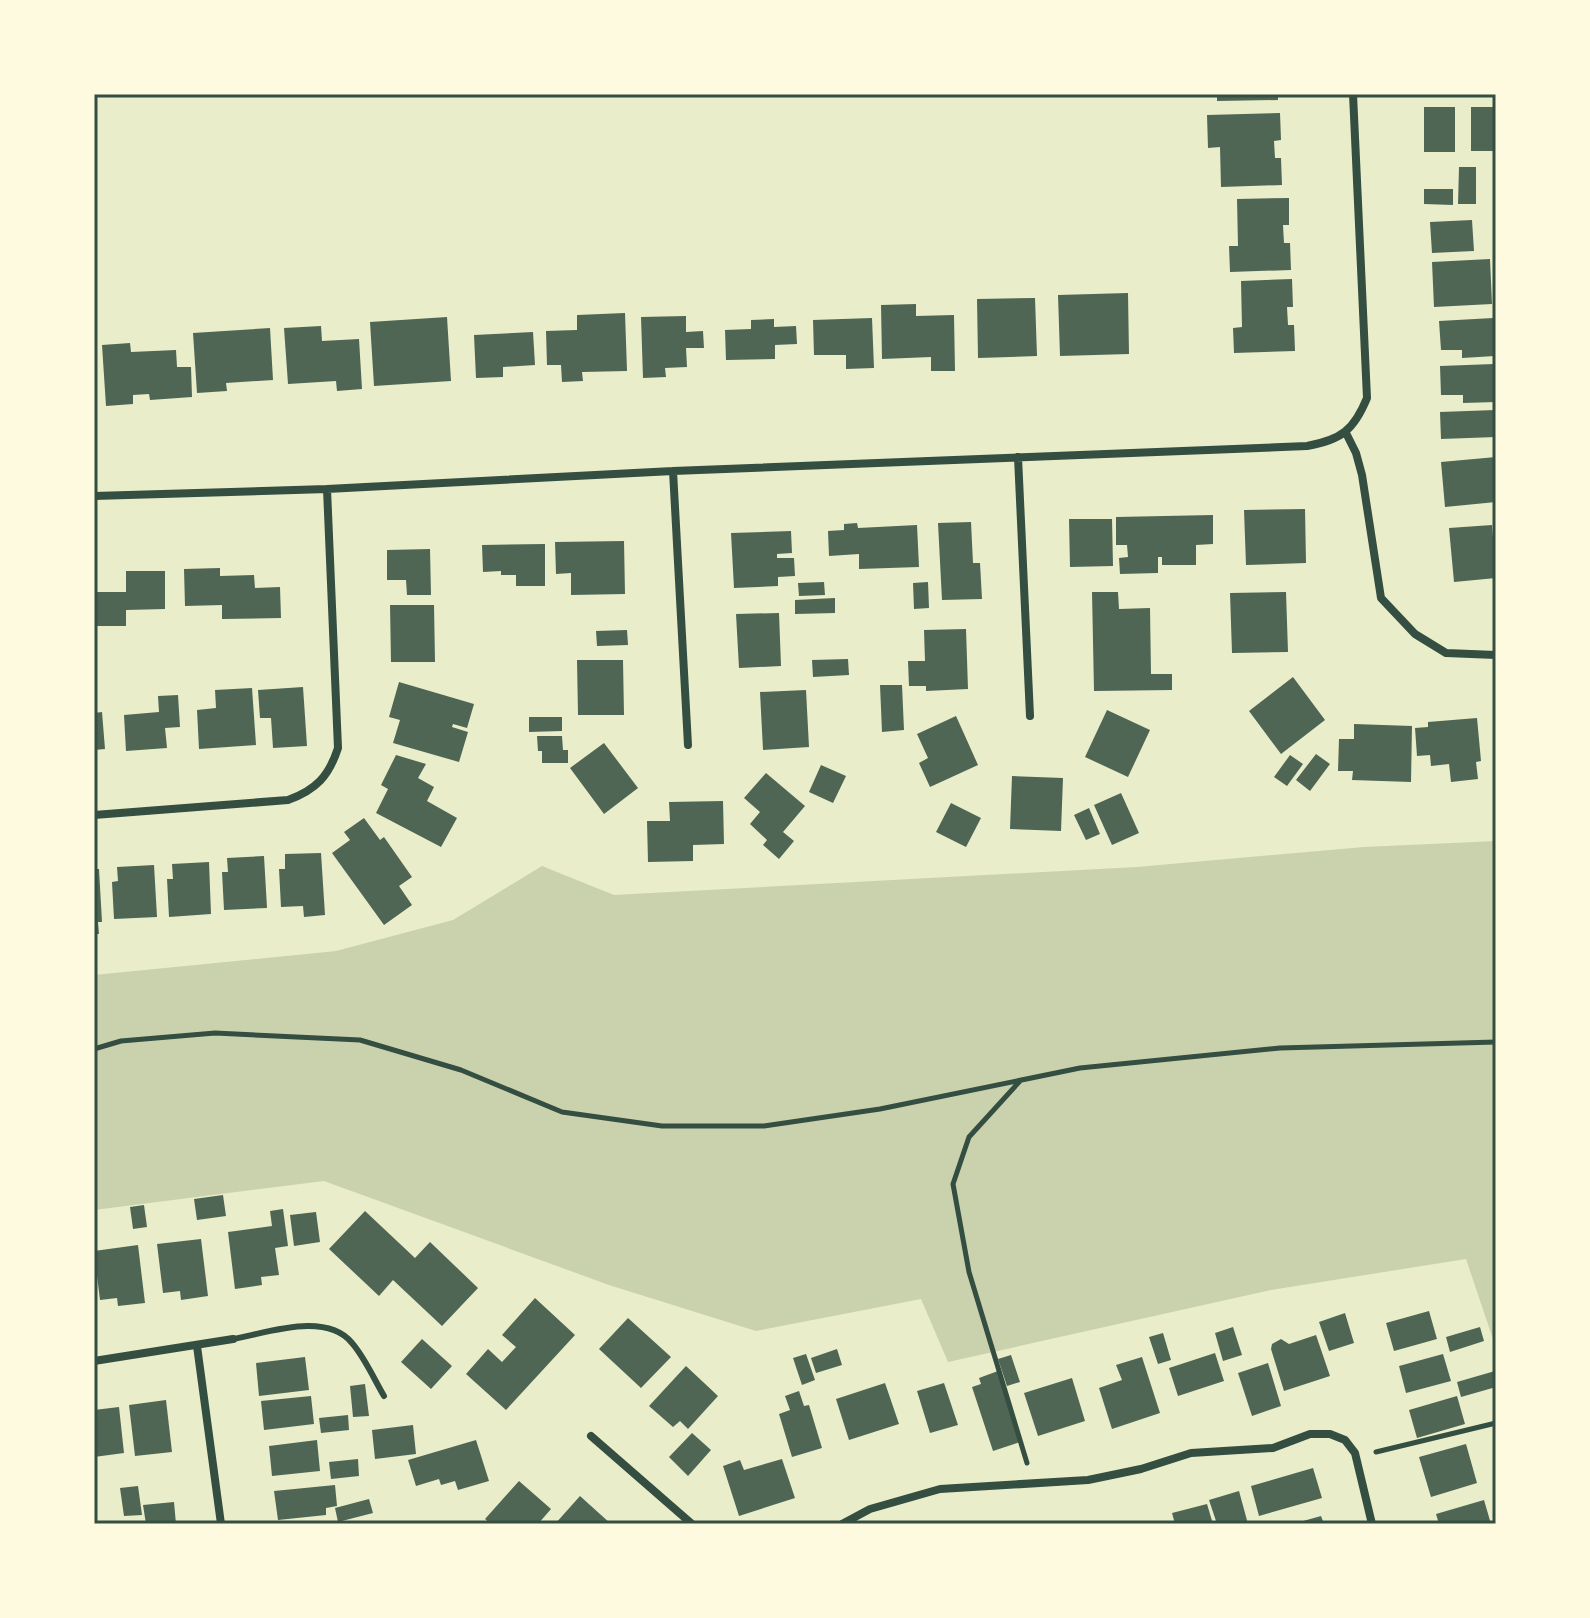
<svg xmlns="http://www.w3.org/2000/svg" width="1590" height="1618" font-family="Spectral,serif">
<rect width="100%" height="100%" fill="#e9edc9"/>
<path fill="#cad2ad" d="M1496,841V1348L1466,1259L1271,1290L948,1362L921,1299L756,1331L609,1285L324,1181L94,1210V975L336,951L453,920L542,866L614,895L1137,867L1364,847Z"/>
<path fill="#4f6655" d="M1217,94H1278V100L1217,101Z
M1424,107H1455V152H1424Z
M1471,107H1496V151H1471Z
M1280,113L1281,140L1274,141L1275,158H1281L1282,185L1221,187L1220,147L1208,148L1207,115Z
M1459,167H1476V204H1458Z
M1424,189H1453V205L1424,204Z
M1289,198V225H1283L1284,243H1290L1291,270L1230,272L1229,246H1238L1237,199Z
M1472,220L1474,251L1432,253L1430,222Z
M1490,259L1492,304L1434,307L1432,262Z
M1292,279L1293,307H1287L1288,325H1294L1295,351L1234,353L1233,328L1242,327L1241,281Z
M1128,293L1129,354L1060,356L1058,295Z
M1035,298L1037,356L978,358L977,299Z
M916,304V316L954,315L955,371H931V357L882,359L881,305Z
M625,313L627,371L582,372L583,381L562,382L561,365H547L546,331L577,330V315Z
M686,316V332L703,331L704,348H686L687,367L665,368L666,377L643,378L641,317Z
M447,317L451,381L374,386L370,322Z
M872,318L874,368L846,369V355H814L813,320Z
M1493,318L1495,356L1462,358V350H1441L1439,321Z
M774,319V327L796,326L797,344L775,345V359L726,360L725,330L751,329V320Z
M321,326L322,341L359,339L362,389L337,391L336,381L288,384L284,328Z
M270,328L273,380L226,383L227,391L197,393L193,333Z
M533,332L535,365L503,367V377L476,378L474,335Z
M130,343L131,352L176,350L177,367H191L192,397L150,400L149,394L133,395V404L106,406L102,345Z
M1494,364L1496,402L1463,403V395H1441L1440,366Z
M1495,410L1496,437L1441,439L1440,412Z
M1496,457V502L1445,507L1441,462Z
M1305,509L1306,563L1246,565L1244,510Z
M1213,515V544L1196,545V565H1162V557H1158V573L1120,574L1119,558L1128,557L1127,545H1116V517Z
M1069,519H1112L1113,566L1070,567Z
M971,522L973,563H980L982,599L942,600L938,523Z
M857,523L858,528L917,525L919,567L859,569V554L829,556L828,531L844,530V524Z
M1492,525L1496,578L1454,582L1449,528Z
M791,531L792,553L777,554V558H794L795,576L778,577V586L734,588L731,533Z
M624,541L625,594L571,595V573L556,574L555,542Z
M545,544V586H516V575H501V571L483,572L482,545Z
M430,549L431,595H407L406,580H387V550Z
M220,568V576L254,575L255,588L280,587L281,618L222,619V605L185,606L184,569Z
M126,571H165V609L126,610V626H95V592H126Z
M824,582L825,595L799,596L798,583Z
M928,582L929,608L914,609L913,583Z
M1092,592H1118L1119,609L1150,608L1151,674H1172V690L1094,691Z
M1286,592L1288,652L1232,653L1230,593Z
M835,598V613L795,614V600Z
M390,605H434L435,662H391Z
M779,613L781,666L739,668L736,614Z
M966,629L968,689L926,691V686H909L908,661H925L924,630Z
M627,630L628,645L597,646L596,631Z
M848,659L849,675L813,677L812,660Z
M577,660H623L624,715H578Z
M1293,677L1325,720L1281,754L1249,711Z
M399,682L474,704L467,728L453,724L452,727L468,732L459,762L393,743L400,720L389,717Z
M880,685H902L904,730L882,732Z
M303,687L307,746L273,748L271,718H260L258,690Z
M252,688L256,745L199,749L197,710L216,708L215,690Z
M806,690L809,747L763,750L760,692Z
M178,695L180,727L165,728L167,748L126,751L124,715L159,712L158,696Z
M1107,710L1150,730L1128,777L1085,757Z
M102,712L105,749L94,750V713Z
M956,716L978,765L930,787L919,763L928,758L917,734Z
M529,717H562V731L529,732Z
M1477,718L1481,761L1476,762L1478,779L1451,782L1449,764L1431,766L1430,755L1417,756L1415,728L1428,727V722Z
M1354,724L1412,726L1411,782L1352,780L1353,771H1338L1339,739H1354Z
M537,736H562L563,750H568V763H542V751H538Z
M604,743L638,788L604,814L570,768Z
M1316,754L1330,764L1310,791L1296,780Z
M396,755L426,764L418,778L434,787L427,801L457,818L441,847L376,813L388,789L381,785Z
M1290,755L1303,764L1287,786L1274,777Z
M821,765L846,776L833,803L809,792Z
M766,773L805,806L783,832L794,841L779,859L763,845L767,840L750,824L760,812L744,798Z
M1012,776L1063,778L1061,831L1010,829Z
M1121,793L1139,833L1112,845L1094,805Z
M723,801L724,844L693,845V861L648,862L647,821H670L669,802Z
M951,803L981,818L966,847L936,832Z
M1089,808L1100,834L1086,840L1074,815Z
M364,818L380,840L384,837L412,877L399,886L412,905L384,925L332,853L350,840L344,832Z
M321,853L325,915L304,917L303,906L281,907L279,869H285V854Z
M264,856L267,908L224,910L222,872H228L227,858Z
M209,862L211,914L169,917L167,879H173L172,864Z
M154,865L157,917L114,919L112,882L118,881L117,867Z
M94,869H99L102,922H98L99,934H94Z
M223,1195L226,1216L197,1220L194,1199Z
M144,1205L147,1227L133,1229L130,1207Z
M283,1209L288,1246L275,1248L279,1275L261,1277L262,1285L235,1289L228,1232L272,1226L270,1211Z
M365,1211L415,1258L430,1242L478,1288L442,1326L393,1280L379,1296L329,1249Z
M316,1212L320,1242L294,1246L290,1215Z
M201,1239L208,1296L181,1300L180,1291L163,1293L157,1244Z
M138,1245L145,1303L118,1306L117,1298L100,1300L94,1251Z
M535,1298L575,1335L506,1410L466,1374L488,1349L502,1362L516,1347L502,1335Z
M1429,1311L1437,1339L1394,1351L1386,1323Z
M1345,1313L1354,1343L1329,1351L1319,1322Z
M628,1318L671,1357L641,1388L599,1349Z
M1233,1327L1242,1355L1223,1361L1215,1333Z
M1480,1327L1484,1341L1450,1352L1446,1337Z
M1163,1333L1171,1360L1158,1364L1149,1337Z
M1316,1335L1330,1376L1284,1391L1271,1349L1272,1344L1281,1339L1289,1344Z
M422,1339L452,1366L431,1389L401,1362Z
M837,1349L842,1365L816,1373L811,1358Z
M1215,1353L1224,1381L1178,1396L1169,1368Z
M806,1354L815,1380L802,1385L793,1358Z
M1443,1354L1451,1381L1406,1393L1399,1366Z
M1011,1355L1020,1382L1007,1386L998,1359Z
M305,1357L309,1390L259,1396L256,1363Z
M1142,1357L1160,1413L1112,1429L1099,1388L1122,1380L1116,1365Z
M1268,1363L1281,1406L1252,1416L1238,1373Z
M686,1366L718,1396L688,1429L680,1421L673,1427L649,1406Z
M998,1371L1020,1442L993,1451L972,1387L981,1384L979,1378Z
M1495,1371L1496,1387L1461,1397L1457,1382Z
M1072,1378L1085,1421L1038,1436L1024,1393Z
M885,1383L899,1424L849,1440L836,1399Z
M944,1383L958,1425L930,1433L917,1391Z
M365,1384L369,1416L353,1417L350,1386Z
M799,1391L804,1406L809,1405L822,1448L792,1457L779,1414L790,1410L785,1396Z
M311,1396L314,1424L264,1430L261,1401Z
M1457,1396L1465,1424L1417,1438L1409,1410Z
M166,1400L172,1452L135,1456L129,1405Z
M119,1407L124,1453L94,1457V1410Z
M348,1415L349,1430L321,1433L319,1418Z
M413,1425L416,1454L375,1459L372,1430Z
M692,1433L711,1450L688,1476L669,1457Z
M317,1440L320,1471L272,1476L269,1446Z
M476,1440L489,1481L458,1490L455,1481L441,1485L439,1479L416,1486L408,1460Z
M1466,1444L1477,1483L1431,1497L1419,1457Z
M358,1459L359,1476L331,1479L329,1462Z
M782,1459L795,1498L739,1516L723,1466L740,1460L744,1470Z
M1313,1468L1322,1498L1259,1516L1251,1486Z
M519,1481L551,1509L538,1524H491L485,1519Z
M335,1485L337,1506L326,1508V1515L278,1520L274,1491Z
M138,1486L142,1515L124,1516L120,1488Z
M1239,1491L1248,1524H1217L1209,1500Z
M580,1496L611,1524H555Z
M369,1499L373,1513L338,1522L335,1508Z
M1484,1500L1491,1524H1439L1436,1514Z
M174,1502L176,1524H146L143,1505Z
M1207,1504L1213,1524H1175L1172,1513Z
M1321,1516L1324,1524H1296V1523Z"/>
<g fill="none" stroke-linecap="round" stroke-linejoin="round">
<path stroke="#344e41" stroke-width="5" d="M94,1049L121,1041L215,1033L360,1040L461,1070L562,1112L662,1126H764L880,1109L1080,1068L1280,1048L1496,1042
M1020,1081L969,1137L953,1184L969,1272L1027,1463
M1376,1452L1496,1423"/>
<path stroke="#344e41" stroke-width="6" d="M233,1339C267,1333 326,1311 352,1343C365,1358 374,1379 384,1396"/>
<path stroke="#344e41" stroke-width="8" d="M1346,433L1356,453L1362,475L1381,598L1415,634L1446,653L1496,655
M1018,457L1030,716
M673,471L688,745
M94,496L327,489L673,471L1307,446C1341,440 1354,430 1367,398L1353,94
M94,815L288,800C316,790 329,776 338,748L327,489
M197,1346L221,1524
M94,1361L233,1339
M591,1436L692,1524
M842,1524L870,1509L940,1489L1088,1480L1141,1469L1191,1453L1273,1448L1310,1434H1330L1345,1440L1355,1453L1372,1524"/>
</g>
<rect width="1590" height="1618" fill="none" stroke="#fefae0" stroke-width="192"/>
<rect x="96" y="96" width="1398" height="1426" fill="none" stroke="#344e41" stroke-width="3"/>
</svg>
